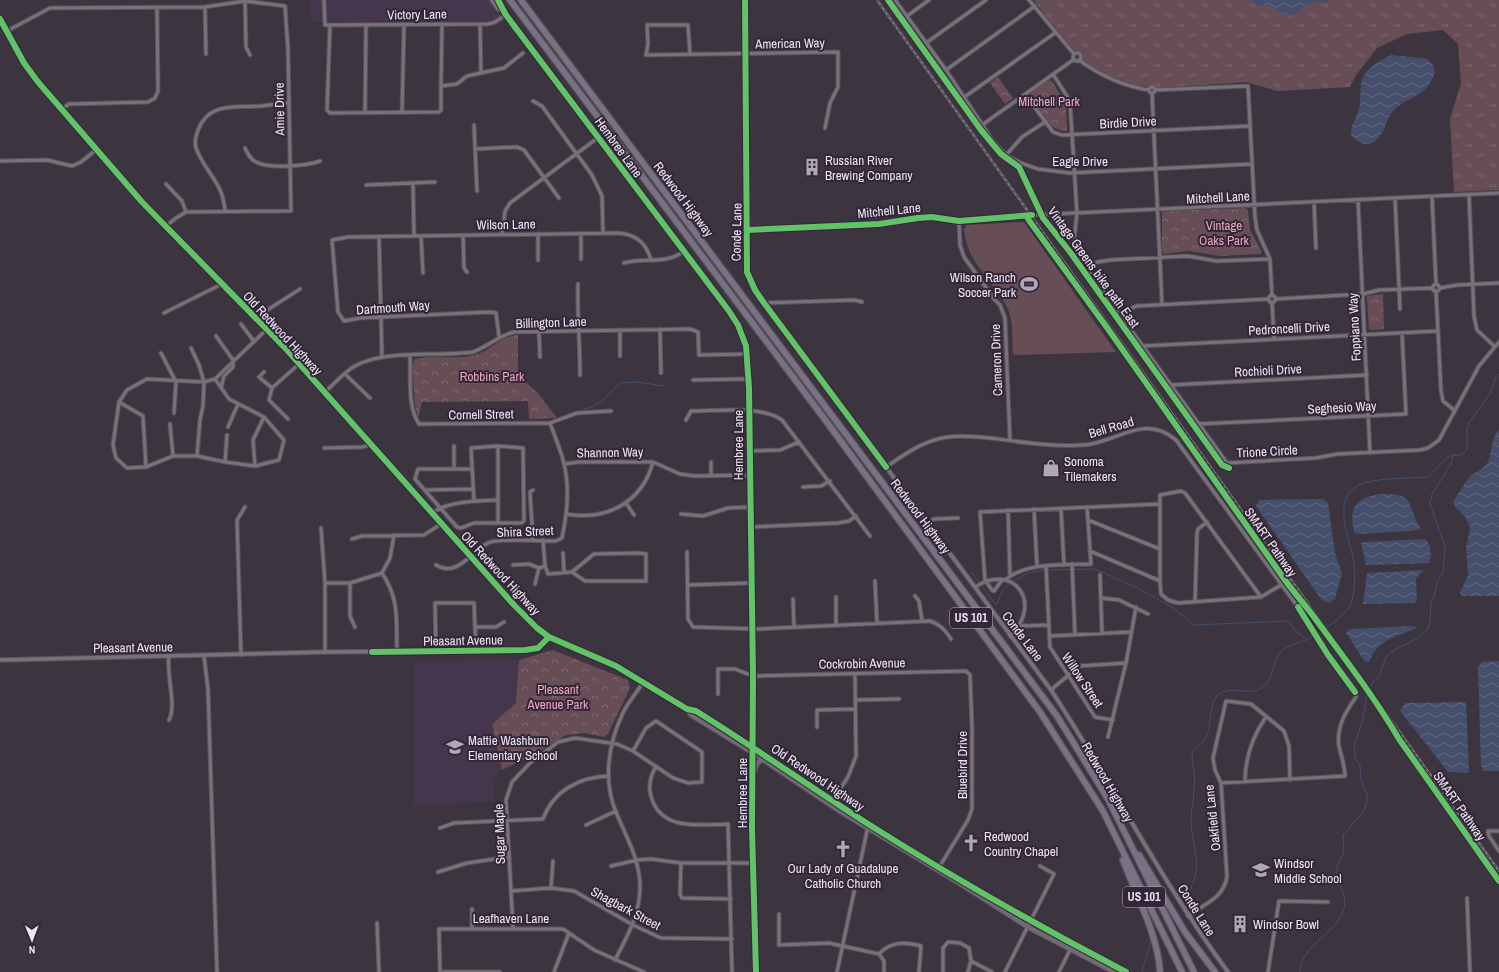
<svg xmlns="http://www.w3.org/2000/svg" width="1499" height="972" font-family="'Archivo Narrow',sans-serif">
<defs>
<pattern id="grass-tufts" width="24" height="20" patternUnits="userSpaceOnUse"><rect width="24" height="20" fill="#674e56"/><path d="M3 7l-1-3M5 7V3M7 7l1-3M15 17l-1-3M17 17v-4M19 17l1-3" fill="none" stroke="#7d686f"/></pattern>
<pattern id="park-crowns" width="20" height="18" patternUnits="userSpaceOnUse"><rect width="20" height="18" fill="#674e56"/><path d="M2 6a3 3 0 1 1 6 0M12 15a3 3 0 1 1 6 0" fill="none" stroke="#7d686f"/></pattern>
<pattern id="water-waves" width="16" height="10" patternUnits="userSpaceOnUse"><rect width="16" height="10" fill="#454f6c"/><path d="M0 5q4-4 8 0t8 0" fill="none" stroke="#606881"/></pattern>
</defs>
<rect width="100%" height="100%" fill="#3c353f"/>
<path fill="#45354d" d="M310,0H491L501,13L500,17L491,21L311,22Z
M519,660L516,703L492,724L502,770L492,779L495,802L414,805V661Z"/>
<path fill="url(#grass-tufts)" d="M1034,0H1499V190L1454,192L1450,119L1461,83L1458,44L1443,30L1407,34L1377,48L1356,75L1350,87L1277,91L1247,82L1158,88L1128,84L1097,71L1087,64L1058,33Z"/>
<path fill="url(#park-crowns)" d="M998,77L1013,98L1005,104L990,83Z
M1048,80L1052,81L1066,104L1067,131C1048,131 1040,112 1030,98L1031,93Z
M1245,208L1248,210L1250,230L1262,252L1260,254L1220,256L1189,251L1164,254L1162,251V211Z
M1383,294L1384,329L1369,330L1367,296Z
M518,335V375L538,393L557,418L529,419L528,401L422,402L418,419L415,404L412,365L415,359C436,354 458,361 478,354C492,349 502,336 518,335Z
M553,650L628,680L630,688L608,734L604,737L584,733L566,735L538,752L502,770L492,724L516,703L519,660Z"/>
<path fill="#674e56" d="M1194,217H1204L1205,232H1195Z
M1024,222L1116,352L1013,355C1012,341 1014,323 1008,309C994,279 967,265 964,229L967,225Z
M514,336C513,347 502,351 493,347L502,340Z"/>
<path fill="url(#water-waves)" d="M1249,0H1331C1325,5 1319,0 1312,3C1303,6 1299,16 1286,16L1271,5H1256Z
M1392,55L1427,59L1433,65L1435,73C1432,79 1430,85 1425,89C1416,98 1402,101 1394,110C1385,119 1385,137 1372,143C1364,147 1357,141 1351,135C1351,122 1356,121 1359,109C1361,101 1360,92 1361,84C1362,70 1380,60 1392,55Z
M1499,430V596H1462L1460,593L1468,575L1466,549L1470,527L1464,515L1456,508L1453,502C1458,494 1463,485 1469,478C1474,472 1483,470 1488,462C1493,452 1490,438 1499,430Z
M1380,494C1418,493 1405,504 1421,529L1409,531L1358,534L1354,532C1348,506 1357,498 1380,494Z
M1323,499L1328,503L1335,553L1342,573L1335,599L1329,603L1321,599L1256,506L1259,500Z
M1425,539C1431,544 1432,556 1429,563L1368,565H1366L1361,543L1364,542Z
M1424,570L1416,578L1417,599L1415,603L1363,604L1367,573Z
M1415,626L1417,628L1415,629C1398,636 1375,641 1370,661L1367,663L1363,659L1346,633L1350,629Z
M1499,661V771H1483L1481,766L1478,667L1482,662Z
M1466,702L1469,773L1448,772L1400,711L1405,703Z"/>
<g fill="none" stroke-linecap="round" stroke-linejoin="round">
<path stroke="#454f6c" stroke-width="1" d="M583,409C599,408 609,393 620,383L636,382L665,386
M971,572L996,605L1002,592L1008,585L1026,574L1043,570L1095,569L1137,588L1172,607L1194,625L1288,621L1297,632L1308,640
M1317,634C1329,625 1347,616 1352,601C1355,588 1356,570 1353,558C1348,534 1330,494 1364,483C1379,478 1412,478 1428,477L1448,457L1453,455
M1186,898C1206,862 1192,856 1191,820C1191,809 1194,800 1194,789C1196,777 1192,765 1192,752C1195,747 1204,743 1206,737C1213,724 1207,704 1219,694C1230,686 1246,694 1258,690C1273,685 1272,665 1279,654C1287,643 1304,643 1314,636
M1142,972L1151,940
M1300,972C1302,943 1334,936 1343,911C1349,898 1338,886 1337,873C1336,864 1341,861 1343,853C1345,848 1343,840 1343,835L1364,811L1367,802V794L1361,781L1360,765L1355,758L1354,746L1362,723L1367,695L1372,683L1379,676L1386,657L1394,650L1418,638L1428,629L1430,621L1431,601L1434,597L1437,581L1443,572L1445,547L1430,504L1432,494L1451,464L1453,455H1461L1467,450V429L1470,421L1490,394L1495,379L1499,374"/>
<g stroke="#58525b" stroke-width="5">
<path id="minor" d="M324,0L325,25L487,24L493,23L506,15
M895,0L946,70L993,141L1006,155L1021,163L1038,169L1070,173L1252,164
M1029,0L1074,54
M245,1L246,47L250,55
M205,7L206,54
M907,16L929,0
M480,24L481,72
M330,25L327,110L330,113L439,112L441,110V86L457,84L467,76L504,68L523,53
M7,31L50,8L205,7L245,1L285,6L288,49L291,211L186,212L176,218L165,227
M926,43L986,0
M1073 57a4 4 0 1 1 8 0a4 4 0 1 1-8 0Z
M690,54L688,25H647L648,44L646,55L838,52V87L830,103L825,128
M1079,60C1101,76 1122,86 1149,90
M946,70L1035,6
M1053,74L1070,101L1077,214L1074,239L1075,252L1227,463L1316,458L1337,454L1420,450L1428,448L1439,440L1479,366L1499,342
M441,86L442,24
M1149 90a3 3 0 1 1 6 0a3 3 0 1 1-6 0Z
M1155,90L1248,86L1255,217L1257,230L1270,259L1272,295
M1152,93L1162,304
M1025,94L1053,132L1062,135L1250,126
M963,98L1055,33
M533,101L542,106L592,175L602,196L603,233
M62,109L69,104L148,102L155,98L158,91L157,7
M365,113L366,25
M402,113L404,24
M474,125L477,191
M982,125L1073,60
M245,148C248,154 250,159 256,162C269,169 307,166 320,161
M475,149L517,147L524,150L559,198
M1006,155L1022,137L1045,122
M0,161L47,160L72,166L81,162L96,150
M166,184L182,201L186,212
M413,184L414,236
M366,185L435,182
M1469,195L1474,316L1477,330L1494,346
M1432,196L1436,284
M1395,198L1400,309
M1358,200L1370,453
M1314,202L1316,248
M225,211C223,181 205,173 196,148C194,142 196,136 198,130C209,101 237,108 261,106C271,105 279,103 289,103
M959,221L960,245L964,257L995,300L1000,305L1005,318L1010,440
M748,230L879,224L918,218L932,217L959,221L1032,215L1499,193
M581,233V259
M502,234L505,211L510,203L599,137
M538,234V260
M463,235L464,268L467,272
M421,236L423,273
M379,237L382,357
M624,263C644,257 664,265 683,252
M1086,268L1098,262L1110,260L1188,256L1216,261L1270,259
M578,284C577,314 580,344 580,375
M1432.5 288a3.5 3.5 0 1 1 7 0a3.5 3.5 0 1 1-7 0Z
M1440,288L1457,285L1499,283
M1436,291L1441,391L1443,401L1454,410
M1268.5 299a3.5 3.5 0 1 1 7 0a3.5 3.5 0 1 1-7 0Z
M1276,299L1363,294L1379,290L1433,288
M1272,302L1274,339
M764,303L855,300L862,302
M164,313L222,284
M1118,313L1137,306L1269,299
M255,318L300,289
M241,324L253,340
M660,329L661,373
M620,330V356
M539,332L540,357
M216,336L233,360V367L224,376L221,388
M499,336L496,313L489,312L360,318L344,321L338,312L332,240L348,237L619,233C637,235 646,243 651,260
M1142,346L1438,331
M191,348L199,365L204,382L203,406L200,420L197,456
M161,353L176,382L174,413
M410,356C411,377 407,406 419,424L550,423L577,413L611,411
M264,372L259,377L272,388
M345,374L370,398
M215,379L204,382L147,379L127,390L119,402L113,445L116,458L127,468L146,467L173,456H197L225,462L255,466L279,460L284,440L264,417L229,399L215,379L267,329
M693,380L748,379
M1170,385L1367,375
M325,392C334,384 344,372 355,366C385,349 439,357 473,352C489,346 496,337 514,332L690,329L698,332L699,355L747,354
M119,402L143,416L146,467
M288,419L269,400L272,388L299,364
M686,420L691,411C717,411 761,405 782,420L870,536
M170,424L173,456
M1198,424L1406,414L1402,333
M228,427L238,404
M454,446V468
M498,446V522
M324,448L363,447L371,444
M750,451L780,450L799,442
M225,462L227,435
M711,462V476
M564,464L579,462H653L680,474L694,476L749,475
M255,466L253,440L264,417
M886,467C905,454 924,440 948,437C961,435 976,437 990,438C1021,442 1053,447 1084,445C1119,442 1143,413 1176,440L1298,607L1328,655L1356,694V697C1346,711 1336,727 1339,746C1341,756 1345,766 1345,776L1221,783
M471,469H418L415,479L457,527L461,528L474,523H521L524,521L523,448L498,446L471,448L474,501
M803,487L821,486L830,481
M426,490L473,489
M626,503L634,515
M1034,509L1037,566
M1061,509L1064,565
M1008,510L1010,575
M431,513C450,501 476,501 498,500
M566,514C606,521 642,503 653,462
M681,514L703,516L728,508L750,507
M1088,520L1160,549
M927,523L934,519L958,518
M751,527L838,523L849,521L856,516
M321,528L325,583V652
M352,539L362,536L424,535L441,524
M533,540L530,492L533,490
M543,540L545,566
M1090,551L1160,581
M687,552L688,619L693,627L758,629L930,621C940,624 945,630 951,639
M563,553L564,572
M637,553L646,554V581H585L572,572L594,554Z
M1072,564L1075,635
M436,565C457,578 471,552 488,543C497,538 544,541 556,541L562,538C567,515 570,488 564,464C561,450 555,437 550,423
M513,565L529,564L539,568L545,566L548,574L572,572
M1046,566L1050,647L1095,717L1113,720
M382,573C400,600 396,621 397,652
M1100,575L1102,633
M1002,580L994,591L992,590L985,580L980,512L1159,504
M1005,580C1025,562 1065,565 1091,564L1087,507
M875,581L877,623
M325,583H350L382,573L390,558L394,535
M350,583V616L355,627
M535,584L539,568
M688,585L751,583
M975,587C1012,562 1045,602 1010,636
M915,596L919,601L922,620
M836,597V625
M1261,597L1185,493L1181,491L1160,495V581L1161,594L1168,600L1178,603L1261,597L1281,585
M1101,598L1119,600L1148,614
M793,599L794,627
M1195,602L1197,533L1198,529L1207,522
M1020,626L1048,625
M476,627H496L504,622
M1049,636L1132,632
M436,652L435,603H474L476,651
M241,655L237,520L245,507
M204,656L208,689L217,972
M1051,690L1079,666L1126,663
M718,694V669H735L753,676L966,671L970,675L972,727V809L968,820L938,869
M855,700L899,699
M169,720C177,706 166,675 169,656
M817,727V710L855,709
M1108,737L1126,663L1136,607
M656,766C651,775 648,786 651,796C660,831 699,825 728,824L732,972
M1245,782C1245,757 1252,737 1266,717
M832,801L848,777L856,756L855,674
M586,825L616,811
M440,828L454,823L543,819C553,791 579,777 609,776
M1499,831H1488L1489,836L1499,851
M681,863L680,894L682,898L731,899
M611,866L637,860L651,859L681,863H753
M438,872L467,863L509,857
M551,888L553,861
M511,891L551,888L574,891L633,925L661,938L732,939
M1467,898L1470,972
M472,909V928
M779,914V945L829,943L879,954C891,941 905,942 921,946L919,972
M1188,916C1204,904 1223,899 1227,877L1221,783L1215,770L1213,758L1226,701L1251,704L1284,731L1289,746L1290,780
M377,923L379,972
M513,928L506,800L512,782L531,762L558,742L575,738L617,744L633,751L673,778L688,783L702,782V752L656,721L646,728L633,751
M879,954L884,961V972
M615,960C627,937 640,914 640,887C640,859 626,837 616,812C603,781 608,745 622,715C627,703 637,693 643,682
M971,961L992,972
M440,972L439,929H563L594,950L644,972
M443,972H500
M554,972L569,933
M837,972L868,826
M943,972V948L948,942L960,943L969,948L971,961L968,972
M1005,972L1054,874L1040,866
M1059,972L1073,944
M1268,972L1279,901L1328,902"/>
</g>
<g stroke="#58525b" stroke-width="5.5">
<path id="tertiary" d="M492,0L498,9L503,11
M498,0L506,15L729,311L738,325L746,346L749,388L753,676L752,829L756,972
M745,0L748,230C746,254 744,268 755,290L1051,690C1112,783 1162,883 1228,972
M0,660L325,652L525,650L538,648L549,637"/>
</g>
<g stroke="#58525b" stroke-width="6">
<path id="secondary" d="M0,19L24,63L38,82L142,202L287,350L515,606L537,628L549,637L616,666L687,709L696,711C754,747 810,787 868,824C952,877 1038,926 1126,972
M687,709L691,715L753,753L841,812L959,883L1028,927L1114,972
M753,774L757,764L762,759"/>
</g>
<g stroke="#58525b" stroke-width="8">
<path id="motorway" d="M510,0L826,421L1040,712L1103,811L1182,972
M521,0L1057,716L1108,799L1194,972
M1139,855L1185,932L1215,972
M1123,860C1136,895 1158,935 1160,972"/>
</g>
<use href="#minor" stroke="#78717a" stroke-width="3"/>
<use href="#tertiary" stroke="#78717a" stroke-width="3.5"/>
<use href="#secondary" stroke="#726b77" stroke-width="4"/>
<use href="#motorway" stroke="#797285" stroke-width="5.5"/>
<g stroke="#78727a" stroke-width="2.5">
<path id="rail" d="M877,0L1499,871"/>
</g>
<use href="#rail" stroke="#332639" stroke-width="1" stroke-dasharray="3" stroke-linecap="butt"/>
<g stroke="#332639" stroke-width="8">
<path id="cycleway" d="M498,0L506,15L729,311L738,325L746,346L749,388L753,676L752,829L756,972
M745,0L747,272L755,290L764,303L886,467
M888,0L981,130L1001,154L1019,167L1043,218L1070,252L1222,465L1229,468
M0,19L24,63L38,82L142,202L287,350L515,606L537,628L549,637L616,666L687,709L696,711C754,747 810,787 868,824C952,877 1038,926 1126,972
M1028,216V219L1108,329L1285,580C1295,594 1307,607 1317,621C1345,659 1375,698 1399,739L1499,881
M748,230L879,224L918,218L932,217L959,221L1032,215
M1298,607L1328,655L1355,692
M372,652L525,650L538,648L549,637"/>
</g>
<use href="#cycleway" stroke="#61c268" stroke-width="6"/>
</g>
<defs>
<g id="building-bare" transform="scale(1.38)"><path d="M-4-6H4V6H1V3H-1V6H-4ZM-2.5-4.3h1.7v1.8h-1.7ZM.8-4.3h1.7v1.8H.8ZM-2.5-1h1.7V.8h-1.7ZM.8-1h1.7V.8H.8Z" fill="#b0a8b4" stroke="#332639" stroke-width="2.5" paint-order="stroke"/></g>
<g id="stadium-bare" transform="scale(1.38)"><path d="M0-5a6.5 5 0 1 0 0 10a6.5 5 0 1 0 0-10ZM-3.5-1.8h7v3.6h-7Z" fill="#b0a8b4" stroke="#332639" stroke-width="2.5" paint-order="stroke"/></g>
<g id="shop-bare" transform="scale(1.38)"><path d="M-5-2.5h2.3a2.7 3.5 0 0 1 5.4 0H5L5.5 6h-11ZM-1.5-2.5h3a1.5 2.3 0 0 0-3 0Z" fill="#b0a8b4" stroke="#332639" stroke-width="2.5" paint-order="stroke"/></g>
<g id="school-bare" transform="scale(1.38)"><path d="M0-5L7-2L0 1L-7-2ZM-4 1L0 2.5L4 1V4Q0 6-4 4Z" fill="#b0a8b4" stroke="#332639" stroke-width="2.5" paint-order="stroke"/></g>
<g id="church-bare" transform="scale(1.38)"><path d="M-1.2-6h2.4v3.5h3.3v2.4h-3.3V6h-2.4V-.1h-3.3v-2.4h3.3Z" fill="#b0a8b4" stroke="#332639" stroke-width="2.5" paint-order="stroke"/></g>
</defs>
<g fill-rule="evenodd">
<use href="#building-bare" x="812" y="167"/>
<use href="#stadium-bare" x="1029" y="284"/>
<use href="#shop-bare" x="1051" y="468"/>
<use href="#school-bare" x="455" y="747"/>
<use href="#church-bare" x="971" y="843"/>
<use href="#church-bare" x="843" y="849"/>
<use href="#school-bare" x="1261" y="870"/>
<use href="#building-bare" x="1240" y="924"/>
</g>
<g text-anchor="middle" stroke-width="4" stroke-linejoin="round" paint-order="stroke">
<g fill="#332639" stroke="#b6acbb" stroke-width="1">
<rect x="950" y="608" width="42" height="20" rx="3"/>
<rect x="1123" y="887" width="42" height="20" rx="3"/>
</g>
<g font-size="12" font-weight="bold" fill="#eee6f3">
<text x="971" y="622">US 101</text>
<text x="1144" y="901">US 101</text>
</g>
<g font-size="13" fill="#eee6f3" stroke="#332639">
<text transform="translate(417 14) rotate(-1)" y="5">Victory Lane</text>
<text transform="translate(790 43) rotate(-1)" y="5">American Way</text>
<text transform="translate(279 109) rotate(-91)" y="5">Amie Drive</text>
<text transform="translate(1128 122) rotate(-3)" y="5">Birdie Drive</text>
<text transform="translate(619 147) rotate(54)" y="5">Hembree Lane</text>
<text x="1080" y="166">Eagle Drive</text>
<text transform="translate(1218 197) rotate(-3)" y="5">Mitchell Lane</text>
<text transform="translate(684 199) rotate(53)" y="5">Redwood Highway</text>
<text transform="translate(889 210) rotate(-6)" y="5">Mitchell Lane</text>
<text transform="translate(506 224) rotate(-1)" y="5">Wilson Lane</text>
<text transform="translate(736 232) rotate(-89)" y="5">Conde Lane</text>
<text transform="translate(1094 267) rotate(54)" y="5">Vintage Greens bike path East</text>
<text transform="translate(393 307) rotate(-4)" y="5">Dartmouth Way</text>
<text transform="translate(551 322) rotate(-2)" y="5">Billington Lane</text>
<text transform="translate(1354 327) rotate(-93)" y="5">Foppiano Way</text>
<text transform="translate(1289 328) rotate(-3)" y="5">Pedroncelli Drive</text>
<text transform="translate(283 333) rotate(47)" y="5">Old Redwood Highway</text>
<text transform="translate(996 360) rotate(-92)" y="5">Cameron Drive</text>
<text transform="translate(1268 370) rotate(-3)" y="5">Rochioli Drive</text>
<text transform="translate(1342 407) rotate(-3)" y="5">Seghesio Way</text>
<text transform="translate(481 414) rotate(-1)" y="5">Cornell Street</text>
<text transform="translate(1111 427) rotate(-16)" y="5">Bell Road</text>
<text transform="translate(738 445) rotate(-90)" y="5">Hembree Lane</text>
<text transform="translate(1267 451) rotate(-3)" y="5">Trione Circle</text>
<text transform="translate(610 452) rotate(-1)" y="5">Shannon Way</text>
<text transform="translate(921 516) rotate(53)" y="5">Redwood Highway</text>
<text transform="translate(525 531) rotate(-2)" y="5">Shira Street</text>
<text transform="translate(1271 542) rotate(55)" y="5">SMART Pathway</text>
<text transform="translate(501 573) rotate(47)" y="5">Old Redwood Highway</text>
<text transform="translate(1023 636) rotate(53)" y="5">Conde Lane</text>
<text transform="translate(463 640) rotate(-1)" y="5">Pleasant Avenue</text>
<text transform="translate(133 647) rotate(-1)" y="5">Pleasant Avenue</text>
<text transform="translate(862 663) rotate(-1)" y="5">Cockrobin Avenue</text>
<text transform="translate(1083 680) rotate(56)" y="5">Willow Street</text>
<text transform="translate(962 765) rotate(-90)" y="5">Bluebird Drive</text>
<text transform="translate(818 777) rotate(34)" y="5">Old Redwood Highway</text>
<text transform="translate(1108 782) rotate(60)" y="5">Redwood Highway</text>
<text transform="translate(742 793) rotate(-90)" y="5">Hembree Lane</text>
<text transform="translate(1460 806) rotate(55)" y="5">SMART Pathway</text>
<text transform="translate(1212 818) rotate(-96)" y="5">Oakfield Lane</text>
<text transform="translate(499 834) rotate(-92)" y="5">Sugar Maple</text>
<text transform="translate(626 908) rotate(28)" y="5">Shagbark Street</text>
<text transform="translate(1197 910) rotate(58)" y="5">Conde Lane</text>
<text x="511" y="923">Leafhaven Lane</text>
</g>
<g font-size="13" fill="#eda9be" stroke="#332639">
<text x="1049" y="106">Mitchell Park</text>
<text x="1224" y="230">Vintage<tspan x="1224" dy="15">Oaks Park</tspan></text>
<text x="492" y="381">Robbins Park</text>
<text x="558" y="694">Pleasant<tspan x="558" dy="15">Avenue Park</tspan></text>
</g>
<g font-size="13" fill="#eee6f3" stroke="#332639" text-anchor="start">
<text x="825" y="165">Russian River<tspan x="825" dy="15">Brewing Company</tspan></text>
<text x="1016" y="282" text-anchor="end">Wilson Ranch<tspan x="1016" dy="15">Soccer Park</tspan></text>
<text x="1064" y="466">Sonoma<tspan x="1064" dy="15">Tilemakers</tspan></text>
<text x="468" y="745">Mattie Washburn<tspan x="468" dy="15">Elementary School</tspan></text>
<text x="984" y="841">Redwood<tspan x="984" dy="15">Country Chapel</tspan></text>
<text x="1274" y="868">Windsor<tspan x="1274" dy="15">Middle School</tspan></text>
<text x="843" y="873" text-anchor="middle">Our Lady of Guadalupe<tspan x="843" dy="15">Catholic Church</tspan></text>
<text x="1253" y="929">Windsor Bowl</text>
</g>
</g>
<g transform="translate(32 940) rotate(179)" stroke="#332639" stroke-width="3" paint-order="stroke">
<path d="M0-3L7 15L0 10L-7 15Z" fill="#eee6f3"/>
<text y="-6" font-size="11" font-weight="bold" text-anchor="middle" fill="#eee6f3">N</text>
</g>
</svg>
